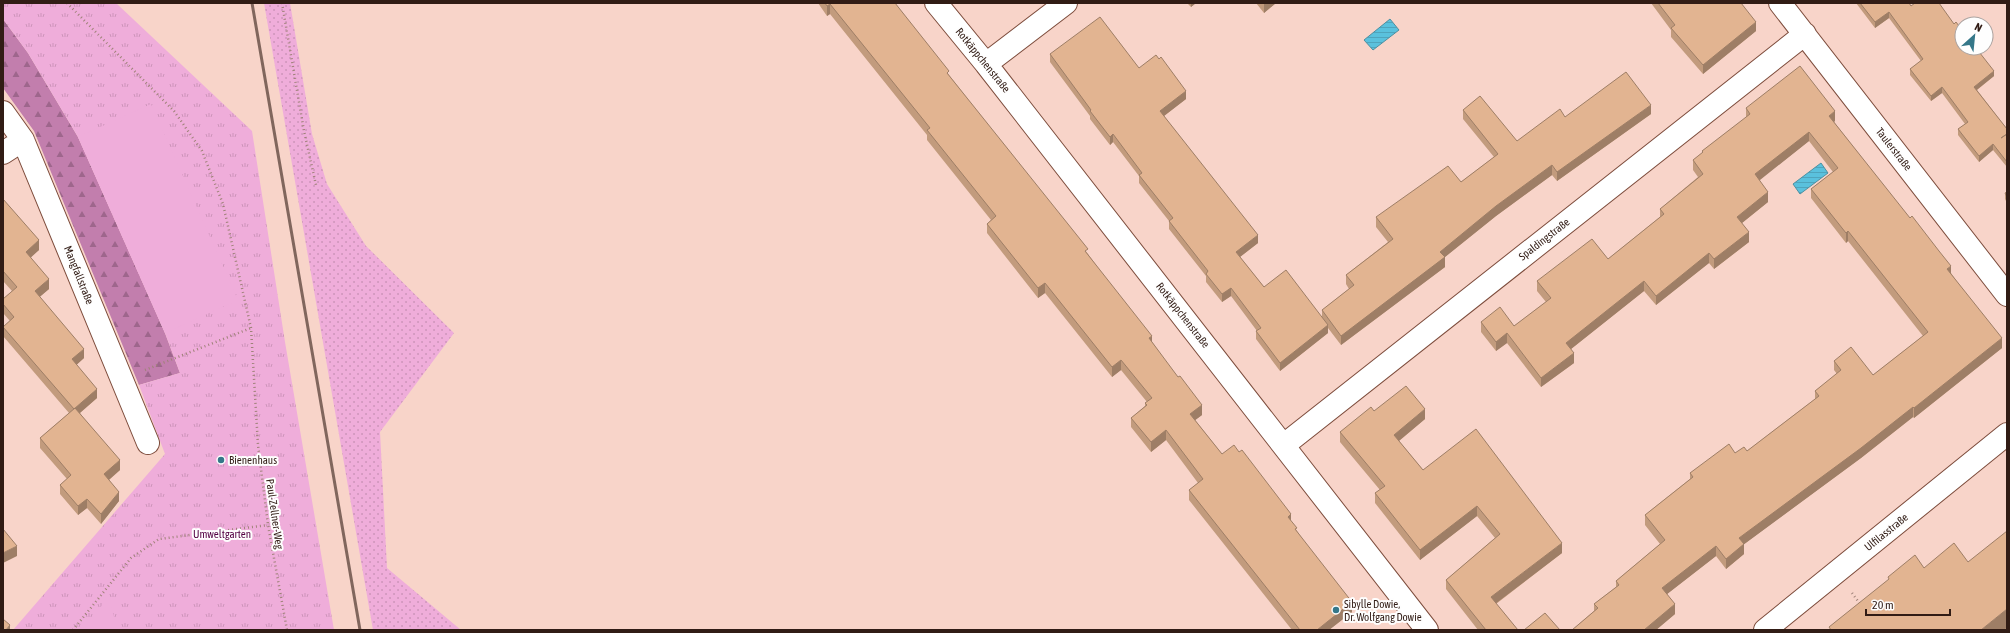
<svg xmlns="http://www.w3.org/2000/svg" width="2010" height="633" font-family="'Asap Condensed',sans-serif">
<defs>
<pattern id="grass-dots" width="8" height="8" patternUnits="userSpaceOnUse"><rect width="8" height="8" fill="#efadda"/><path d="M2 2h.1M6 6h.1" fill="none" stroke="#cd94ba" stroke-width="1.8" stroke-linecap="round"/></pattern>
<pattern id="forest-firs" width="22" height="20" patternUnits="userSpaceOnUse"><rect width="22" height="20" fill="#c27ead"/><path d="M5 1l3.5 6h-7zM16 11l3.5 6h-7z" fill="#9e668c"/></pattern>
<pattern id="park-tufts" width="24" height="20" patternUnits="userSpaceOnUse"><rect width="24" height="20" fill="#efadda"/><path d="M3 7l-1-3M5 7V3M7 7l1-3M15 17l-1-3M17 17v-4M19 17l1-3" fill="none" stroke="#cd94ba"/></pattern>
<pattern id="water-rules" width="6" height="5" patternUnits="userSpaceOnUse"><rect width="6" height="5" fill="#5ac1dd"/><path d="M0 2.5h6" fill="none" stroke="#4fa5bd"/></pattern>
</defs>
<rect width="100%" height="100%" fill="#f8d4c9"/>
<path fill="url(#grass-dots)" d="M264,3H290L312,134L327,184L366,246L454,333L380,432L387,568L461,630H373Z"/>
<path fill="url(#forest-firs)" d="M3,19L28,53L78,137L165,333L180,373L139,385L34,131L3,88Z"/>
<path fill="url(#park-tufts)" d="M3,3H116L252,131L285,342L334,630H13L165,454L139,385L180,373L165,333L78,137L28,53L3,19Z"/>
<path fill="#efadda" d="M151,104L238,300L165,333L78,137Z
M108,597L118,630H84Z"/>
<path fill="url(#water-rules)" stroke="#4e90a1" d="M1390,19L1399,30L1373,50L1364,40Z
M1821,163L1828,173L1800,194L1793,184Z"/>
<g fill="none" stroke-linecap="round" stroke-linejoin="round">
<g stroke="#7d4c3c" stroke-width="24">
<path id="street" d="M936,3L986,64L1427,630
M1780,3L2007,295
M986,64L1066,3
M3,112L23,140L148,443
M3,153L23,140
M1284,445L1805,34
M1765,630L2007,434"/>
</g>
<path stroke="#9f8278" stroke-width="2.5" stroke-dasharray="1 3" stroke-linecap="butt" d="M67,3L174,111L202,151L223,204L251,328L258,445L268,525L287,630
M282,3L304,131L316,185
M145,370L251,328
M1852,593L1861,605
M73,630L131,558L159,539L268,525"/>
<use href="#street" stroke="#fff" stroke-width="22"/>
<path stroke="#81665d" stroke-width="3" d="M252,3L360,630"/>
</g>
<path fill="#c29b7d" d="M818,3H895L949,75L1088,254L1152,342L1202,415L1195,420L1222,454L1291,521L1297,531L1352,612L1329,630H1292L1189,500V490L1198,483L1166,440L1151,452L1131,427V418L1145,406V403L1147,402L1121,370L1112,377L1045,293L1038,298L987,233V224L991,220L927,140V135L830,14L827,16Z
M1187,3H1196L1191,7Z
M1256,3H1276L1264,13Z
M1651,3H1741L1756,31L1703,74L1671,37V30Z
M1856,3H1909L1911,6L1954,24L1994,76L1977,90L2007,129V167L1993,150L1979,162L1958,135V129L1965,124L1942,93L1931,101L1910,75V69L1921,61L1889,18L1875,28Z
M1050,54L1139,68L1186,99L1164,116L1258,243L1240,257L1264,287L1322,317V310L1349,289L1346,284V275L1388,242L1376,227V217L1461,182L1494,157L1463,119V110L1517,141L1565,117L1651,114L1557,181L1552,175L1496,216L1445,257V267L1341,345L1328,328V333L1280,371L1256,339V331H1257L1231,296L1222,302L1206,282V276L1169,229V221L1139,183V176L1113,142L1110,145L1090,119V116L1050,62Z
M1746,108L1835,121L1834,122L1951,273L2002,348L1914,418L1913,417L1861,458L1744,544V554L1726,569L1716,556L1667,594L1675,614L1656,630H1572L1594,611V604L1616,587V581L1660,544L1645,525V515L1690,479V473L1735,453L1747,451L1815,399V391L1837,374L1834,370V361L1873,375L1923,336L1848,241L1846,243L1811,198V189L1833,172L1809,141L1759,180L1768,202L1742,223L1749,242L1714,269L1709,263L1656,305L1644,291L1571,349L1574,363L1541,387L1507,343L1496,351L1481,332V322L1514,326L1546,302L1537,291V281L1608,259L1660,217V209L1698,177L1693,170V160L1702,153V151L1746,118Z
M2007,192V203L2005,199V193Z
M3,199L39,250L30,257L49,289L39,297L84,358L76,365L97,398L80,413L120,470L109,480L119,501L101,524L87,508L78,515L60,494V485L67,479L40,448V438L69,413L3,336V327L10,321L3,313V299L12,291L3,281Z
M1374,411L1425,419L1399,441L1423,470L1562,553L1496,604L1518,630H1478L1446,589V580L1495,538L1477,516L1420,560L1375,503V493L1380,490L1340,442V432Z"/>
<path fill="#9e7e66" d="M1191,3H1196L1191,7Z
M1264,3H1276L1264,13Z
M830,4V14L827,16V6Z
M1889,12V18L1875,28V22Z
M1756,22V31L1703,74V65Z
M1994,71V76L1974,92V87Z
M1942,87V93L1931,101V96Z
M1186,91V99L1160,119V111Z
M1651,105V114L1557,181V172Z
M1835,111V121L1829,126V116Z
M1809,132V141L1755,184V174Z
M1113,134V142L1110,145V137Z
M1993,144V150L1979,162V156Z
M1552,165V175L1496,216L1445,257V267L1341,345V336L1440,252L1496,206Z
M1768,192V202L1737,227V217Z
M1848,231V241L1846,243V233Z
M1749,232V242L1714,269V259Z
M1258,235V243L1236,260V252Z
M39,240V250L26,262V252Z
M1709,253V263L1656,305V296Z
M1951,266V276L1947,269Z
M49,279V289L35,301V291Z
M1644,281V291L1566,353V343Z
M1045,283V293L1038,298V288Z
M1231,288V296L1222,302V294Z
M1328,325V333L1280,371V363Z
M1507,333V343L1496,351V342Z
M1152,336V346L1149,338Z
M2002,338V348L1914,418V408Z
M84,349V358L72,369V359Z
M1574,353V363L1541,387V378Z
M1121,360V370L1112,377V367Z
M97,389V398L74,418V409Z
M1202,405V415L1190,424V414Z
M1913,407V417L1861,458L1739,548V538Z
M1425,409V419L1394,445V435Z
M1166,430V440L1151,452V442Z
M120,460V470L104,484V474Z
M119,492V501L101,524V514Z
M87,499V508L78,515V506Z
M1477,506V516L1420,560V550Z
M1291,514V524L1288,517Z
M1562,543V553L1491,607V597Z
M1744,544V554L1726,569V559Z
M17,546V556L3,563V553Z
M1716,546V556L1662,598V588Z
M1352,602V612L1329,630H1317Z
M1675,604V614L1656,630H1644Z
M2007,609V628L2004,630H1981Z
M10,625V630H6Z"/>
<path fill="#e2b491" stroke="#9e7e66" d="M825,3H895L949,71L947,73L1088,249L1085,251L1152,336L1149,338L1178,377L1180,376L1202,405L1190,414L1222,454L1234,445L1239,452L1242,450L1291,514L1288,517L1297,528L1295,529L1352,602L1317,630H1300L1189,490L1203,479L1166,430L1151,442L1131,418L1147,405L1145,403L1152,398L1121,360L1112,367L1045,283L1038,288L987,224L996,216L927,130L930,128L830,4L827,6Z
M1658,3H1741L1756,22L1703,65L1671,28L1675,25Z
M1860,3H1909L1911,6L1915,3H1939L1954,24L1956,22L1962,30V48H1976L1994,71L1974,87L2007,129V134L2001,138L2007,134V162L1993,144L1979,156L1958,129L1968,122L1942,87L1931,96L1910,69L1923,59L1889,12L1875,22Z
M1100,17L1139,68L1156,55L1159,59L1161,57L1186,91L1160,111L1258,235L1236,252L1264,287L1286,270L1328,325L1280,363L1256,331L1261,328L1231,288L1222,294L1206,274L1208,271L1169,221L1173,218L1139,175L1142,173L1113,134L1110,137L1090,111L1091,110L1050,54Z
M1800,66L1835,111L1829,116L1910,218L1912,216L1939,251L1951,266L1947,269L2002,338L1914,408L1913,407L1861,448L1739,538L1744,544L1726,559L1716,546L1662,588L1675,604L1644,630H1572L1598,608L1594,604L1619,585L1616,581L1665,540L1645,515L1693,477L1690,473L1729,444L1735,453L1744,447L1747,451L1819,396L1815,391L1841,370L1834,361L1851,347L1873,375L1928,332L1848,231L1846,233L1811,189L1838,168L1809,132L1755,174L1768,192L1737,217L1749,232L1714,259L1709,253L1656,296L1644,281L1566,343L1574,353L1541,378L1507,333L1496,342L1481,322L1500,307L1514,326L1551,298L1537,281L1592,239L1608,259L1664,214L1660,209L1703,174L1693,160L1703,152L1702,151L1750,114L1746,108Z
M1626,72L1651,105L1557,172L1552,165L1496,206L1440,252L1445,257L1341,336L1322,310L1354,285L1346,275L1393,239L1376,217L1448,166L1461,182L1498,154L1463,110L1480,96L1517,141L1560,109L1565,117Z
M2007,192V197L2005,193Z
M3,199L39,240L26,252L49,279L35,291L84,349L72,359L97,389L74,409L3,327L14,317L3,304V299L17,287L3,271Z
M1406,386L1425,409L1394,435L1423,470L1476,429L1562,543L1491,597L1518,630H1486L1446,580L1500,534L1477,506L1420,550L1375,493L1385,486L1340,432L1371,407L1374,411Z
M75,408L120,460L104,474L119,492L101,514L87,499L78,506L60,485L71,475L40,438Z
M3,529L17,546L3,553Z
M2007,531V609L1981,630H1831L1829,627L1889,579L1888,577L1915,555L1924,568L1954,543L1968,562Z
M1545,613L1560,630H1524Z
M3,619L10,625L6,630H3Z"/>
<g fill="#357789" stroke="#fefefe" stroke-width="1.5">
<circle cx="221" cy="460" r="4"/>
<circle cx="1336" cy="610" r="4"/>
</g>
<g text-anchor="middle" stroke-width="4" stroke-linejoin="round" paint-order="stroke">
<g font-size="11" fill="#311c15" stroke="#fefefe">
<text transform="translate(983 60) rotate(51)" y="4">Rotkäppchenstraße</text>
<text transform="translate(1894 149) rotate(52)" y="4">Taulerstraße</text>
<text transform="translate(1544 239) rotate(-38)" y="4">Spaldingstraße</text>
<text transform="translate(79 275) rotate(68)" y="4">Mangfallstraße</text>
<text transform="translate(1183 315) rotate(52)" y="4">Rotkäppchenstraße</text>
<text transform="translate(275 514) rotate(82)" y="4">Paul-Zellner-Weg</text>
<text transform="translate(1886 532) rotate(-39)" y="4">Ulfilasstraße</text>
</g>
<g font-size="11" fill="#311c15" stroke="#fefefe" text-anchor="start">
<text x="229" y="464">Bienenhaus</text>
<text x="1344" y="608">Sibylle Dowie,<tspan x="1344" dy="13">Dr. Wolfgang Dowie</tspan></text>
</g>
<g font-size="11" fill="#530043" stroke="#fefefe">
<text x="222" y="538">Umweltgarten</text>
</g>
</g>
<rect width="2010" height="633" fill="none" stroke="#311c15" stroke-width="8"/>
<g transform="translate(1974 36) rotate(27)"><circle r="19" fill="#fefefe" stroke="#aca4a1"/>
<path d="M0-3L7 15L0 10L-7 15Z" fill="#357789"/>
<text y="-6" font-size="11" font-weight="bold" text-anchor="middle" fill="#311c15">N</text>
</g>
<path d="M1866 609v6h84v-6" fill="none" stroke="#311c15" stroke-width="2"/>
<text x="1872" y="609" font-size="12" fill="#311c15" stroke="#fefefe" stroke-width="3" paint-order="stroke">20 m</text>
</svg>
